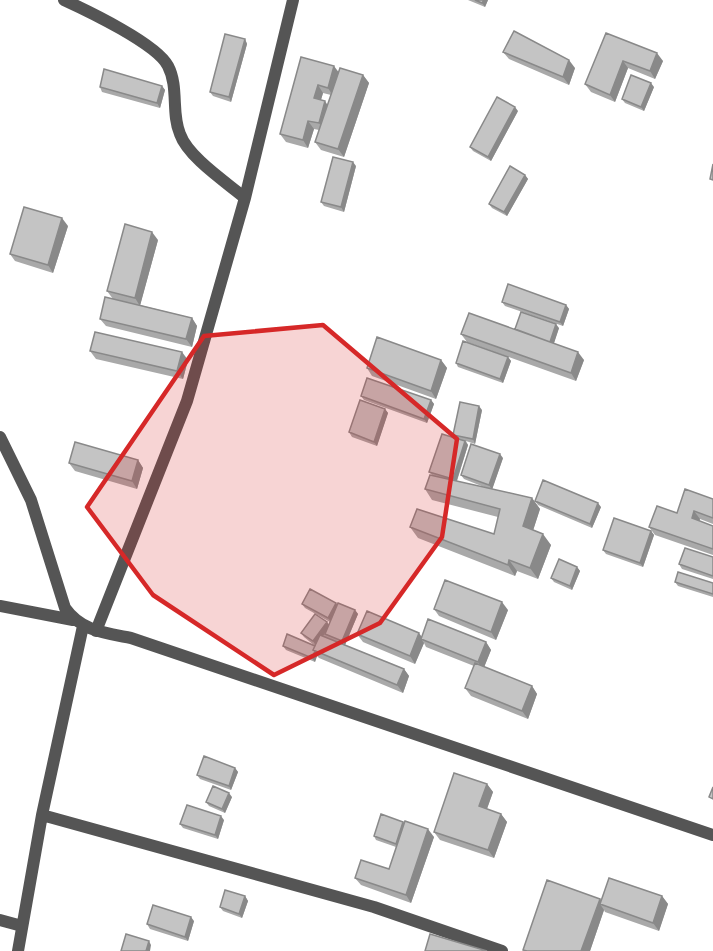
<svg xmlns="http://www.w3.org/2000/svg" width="713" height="951" font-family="'DejaVu Sans',sans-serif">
<rect width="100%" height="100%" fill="#fff"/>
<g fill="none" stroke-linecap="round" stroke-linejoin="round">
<path stroke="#555" stroke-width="12" d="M64,0C88,11 157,44 168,66C179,87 171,113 180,134C188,157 226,182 245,198
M0,437L31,500L65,608C81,631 105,633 131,638L713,835
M0,606L73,620
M96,631L187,401L245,198L293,0
M42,815L374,907L502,951
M0,920L22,926
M18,951L42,815L83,626"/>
</g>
<path fill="#a9a9a9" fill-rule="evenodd" d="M468,0H488L485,7Z
M606,33L663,61L655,79L628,68L615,102L591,92L585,84Z
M245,39L247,44L231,102L213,96L210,92Z
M503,52L575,68L569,85L509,59Z
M301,57L338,73L363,75L369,83L344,157L321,150L315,142L319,130L314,129L308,148L286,142L280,134ZM323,93L331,95L328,105L321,100Z
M162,86L165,90L160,108L102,92L100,87Z
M654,87L644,111L625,103L622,99Z
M518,111L491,161L473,151L470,147Z
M356,166L344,212L324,206L321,202Z
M525,175L528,179L507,216L492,208L489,204Z
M68,226L53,273L15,261L10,254Z
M158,240L140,305L192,318L197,326L192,347L106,326L100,319L113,299L107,291Z
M502,302L566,305L569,309L563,326L505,306Z
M559,328L554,343L584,360L576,381L467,342L461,334L515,329Z
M90,351L188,360L183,379L96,359Z
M508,357L511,361L503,383L458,367L456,363Z
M441,360L447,368L436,399L372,376L367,368Z
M361,396L431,400L434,404L427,423L364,400Z
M385,409L388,413L377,446L352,437L349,432Z
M482,410L475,444L466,441L468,445L457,481L489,489L464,479L461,475L503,458L492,489L532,498L540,509L533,530L551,545L538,579L517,571L515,576L418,538L410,527L494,534L498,517L432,500L425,489L432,475L429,472L455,438L453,435Z
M138,460L143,468L137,489L75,471L69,463Z
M713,499V524L700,519L699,521L713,526V555L655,535L649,527L677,513Z
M535,501L601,507L592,528L538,505Z
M651,531L654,535L643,567L606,554L603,550Z
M713,557V579L682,569L679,564Z
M577,567L580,571L572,590L554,582L551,578Z
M675,582L713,583V597L678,586Z
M302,604L337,605L355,610L358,614L345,645L404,669L409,676L403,693L319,658L317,656L315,662L286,650L283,646H315L304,637L301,633L329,625L330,622L305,608Z
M434,609L508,610L496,640L439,616Z
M357,634L421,637L486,642L491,650L484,667L532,686L537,694L528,719L471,696L465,688L474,666L426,647L424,643L415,664L363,642Z
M235,768L238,772L231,790L200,779L197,775Z
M487,784L493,792L487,809L501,814L507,822L494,858L440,840L434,832Z
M232,797L225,813L209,806L206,802Z
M224,820L218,839L183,828L180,824Z
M404,824L434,837L411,903L361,885L355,878L389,869L396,847L376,840L374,836Z
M245,896L248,901L242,918L223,911L220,907Z
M662,896L668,904L659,931L605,912L604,910L590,951H524L523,950L600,899L601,901Z
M194,921L188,941L150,929L147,924Z"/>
<path fill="#898989" d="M484,0H488L485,7L482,3Z
M245,39L247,44L231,102L229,97Z
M657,53L663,61L655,79L650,71Z
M569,60L575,68L569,85L563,77Z
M623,61L628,68L615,102L610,95Z
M334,66L340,74L333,96L328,88Z
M363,75L369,83L344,157L338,149Z
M651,83L654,87L644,111L641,107Z
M318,85L323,93L319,106L314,98Z
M162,86L165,90L160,108L157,103Z
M325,101L330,109L324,131L319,123Z
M515,107L518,111L491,161L488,157Z
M308,121L314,129L308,148L303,140Z
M353,162L356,166L344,212L341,207Z
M525,175L528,179L507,216L504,212Z
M62,218L68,226L53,273L48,265Z
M152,232L158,240L140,306L135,298Z
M566,305L569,309L563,326L560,322Z
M192,318L197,326L192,347L186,339Z
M556,324L559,328L553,346L550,342Z
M182,352L188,360L183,379L177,371Z
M578,352L584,360L576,381L571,373Z
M508,357L511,361L503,383L500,379Z
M441,360L447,368L436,399L431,391Z
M431,400L434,404L427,423L424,419Z
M479,406L482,410L475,444L473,439Z
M385,409L388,413L377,446L374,442Z
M465,441L468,445L456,483L453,479Z
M500,454L503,458L492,490L489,485Z
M138,460L143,468L137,489L132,481Z
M532,498L540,509L531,537L523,526Z
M598,503L601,507L592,528L590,524Z
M694,511L700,519L697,526L692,518Z
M651,531L654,535L643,567L640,563Z
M543,534L551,545L538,579L530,568Z
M509,560L517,571L515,576L508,565Z
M577,567L580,571L572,590L570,586Z
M502,602L508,610L496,640L491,632Z
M336,603L339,607L331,622L328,618Z
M355,610L358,614L345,645L342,641Z
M327,622L330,626L316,646L313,641Z
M419,633L424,640L421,639L424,643L415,664L410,656Z
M486,642L491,650L483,670L478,662Z
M314,651L317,656L315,662L312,658Z
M404,669L409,676L403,693L397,685Z
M532,686L537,694L528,719L522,711Z
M235,768L238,772L231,790L229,786Z
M487,784L493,792L485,814L479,806Z
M229,793L232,797L225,813L222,809Z
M501,814L507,822L494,858L488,850Z
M221,816L224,820L218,839L215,835Z
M403,822L406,826L398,848L396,844Z
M428,829L434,837L411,903L406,895Z
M245,896L248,901L242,918L239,914Z
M662,896L668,904L659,931L653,923Z
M600,899L604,906L600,904L604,910L590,951H581Z
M191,917L194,921L188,941L185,937Z
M149,941L151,945L150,951H146Z"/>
<path fill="#c4c4c4" stroke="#898989" stroke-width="1.5" d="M475,0H484L482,3Z
M514,31L569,60L563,77L503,52Z
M606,33L657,53L650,71L623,61L610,95L585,84Z
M225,34L245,39L229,97L210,92Z
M301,57L334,66L328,88L318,85L314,98L325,101L319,123L308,121L303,140L280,134Z
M340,68L363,75L338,149L315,142Z
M104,69L162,86L157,103L100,87Z
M631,75L651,83L641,107L622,99Z
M497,97L515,107L488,157L470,147Z
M333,157L353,162L341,207L321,202Z
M713,164V180L710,179Z
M510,166L525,175L504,212L489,204Z
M24,207L62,218L48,265L10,254Z
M125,224L152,232L135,298L107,291Z
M508,284L566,305L560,322L502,302Z
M105,297L192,318L186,339L100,319Z
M521,312L556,324L550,342L515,329Z
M469,313L578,352L571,373L461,334Z
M95,332L182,352L177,371L90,351Z
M377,337L441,360L431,391L367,368Z
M463,341L508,357L500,379L456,363Z
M367,378L431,400L424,419L361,396Z
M360,400L385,409L374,442L349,432Z
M460,402L479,406L473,439L453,435Z
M442,434L465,441L453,479L429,472Z
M75,442L138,460L132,481L69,463Z
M471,444L500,454L489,485L461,475Z
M430,475L532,498L523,526L543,534L530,568L509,560L508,565L410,527L417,509L494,534L500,509L425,489Z
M543,480L598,503L590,524L535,501Z
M685,489L713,499V518L694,511L692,518L713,526V549L649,527L657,506L677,513Z
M614,518L651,531L640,563L603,550Z
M685,548L713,557V576L679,564Z
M559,559L577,567L570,586L551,578Z
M678,572L713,583V594L675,582Z
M445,580L502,602L491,632L434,609Z
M310,589L336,603L328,618L302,604Z
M338,603L355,610L342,641L325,634Z
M367,611L419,633L410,656L357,634Z
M315,614L327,622L313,641L301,633Z
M428,619L486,642L478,662L421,639Z
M287,634L315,646L313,650L315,651L312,658L283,646Z
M320,635L404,669L397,685L313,650Z
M475,663L532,686L522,711L465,688Z
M204,756L235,768L229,786L197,775Z
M454,773L487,784L479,806L501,814L488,850L434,832Z
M213,786L229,793L222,809L206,802Z
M713,787V799L709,797Z
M187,805L221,816L215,835L180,824Z
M381,814L403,822L396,844L374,836Z
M405,821L428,829L406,895L355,878L361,860L389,869Z
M609,878L662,896L653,923L600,904Z
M547,880L600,899L581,951H527L523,950Z
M225,890L245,896L239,914L220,907Z
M153,905L191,917L185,937L147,924Z
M126,934L149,941L146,951H121Z
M430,934L487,951H425Z"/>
<path fill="#d62828" fill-opacity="0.2" stroke="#d62828" stroke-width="4.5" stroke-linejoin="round" d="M323,325L457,439L442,537L380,623L274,675L153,595L87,507L204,336Z"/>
</svg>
